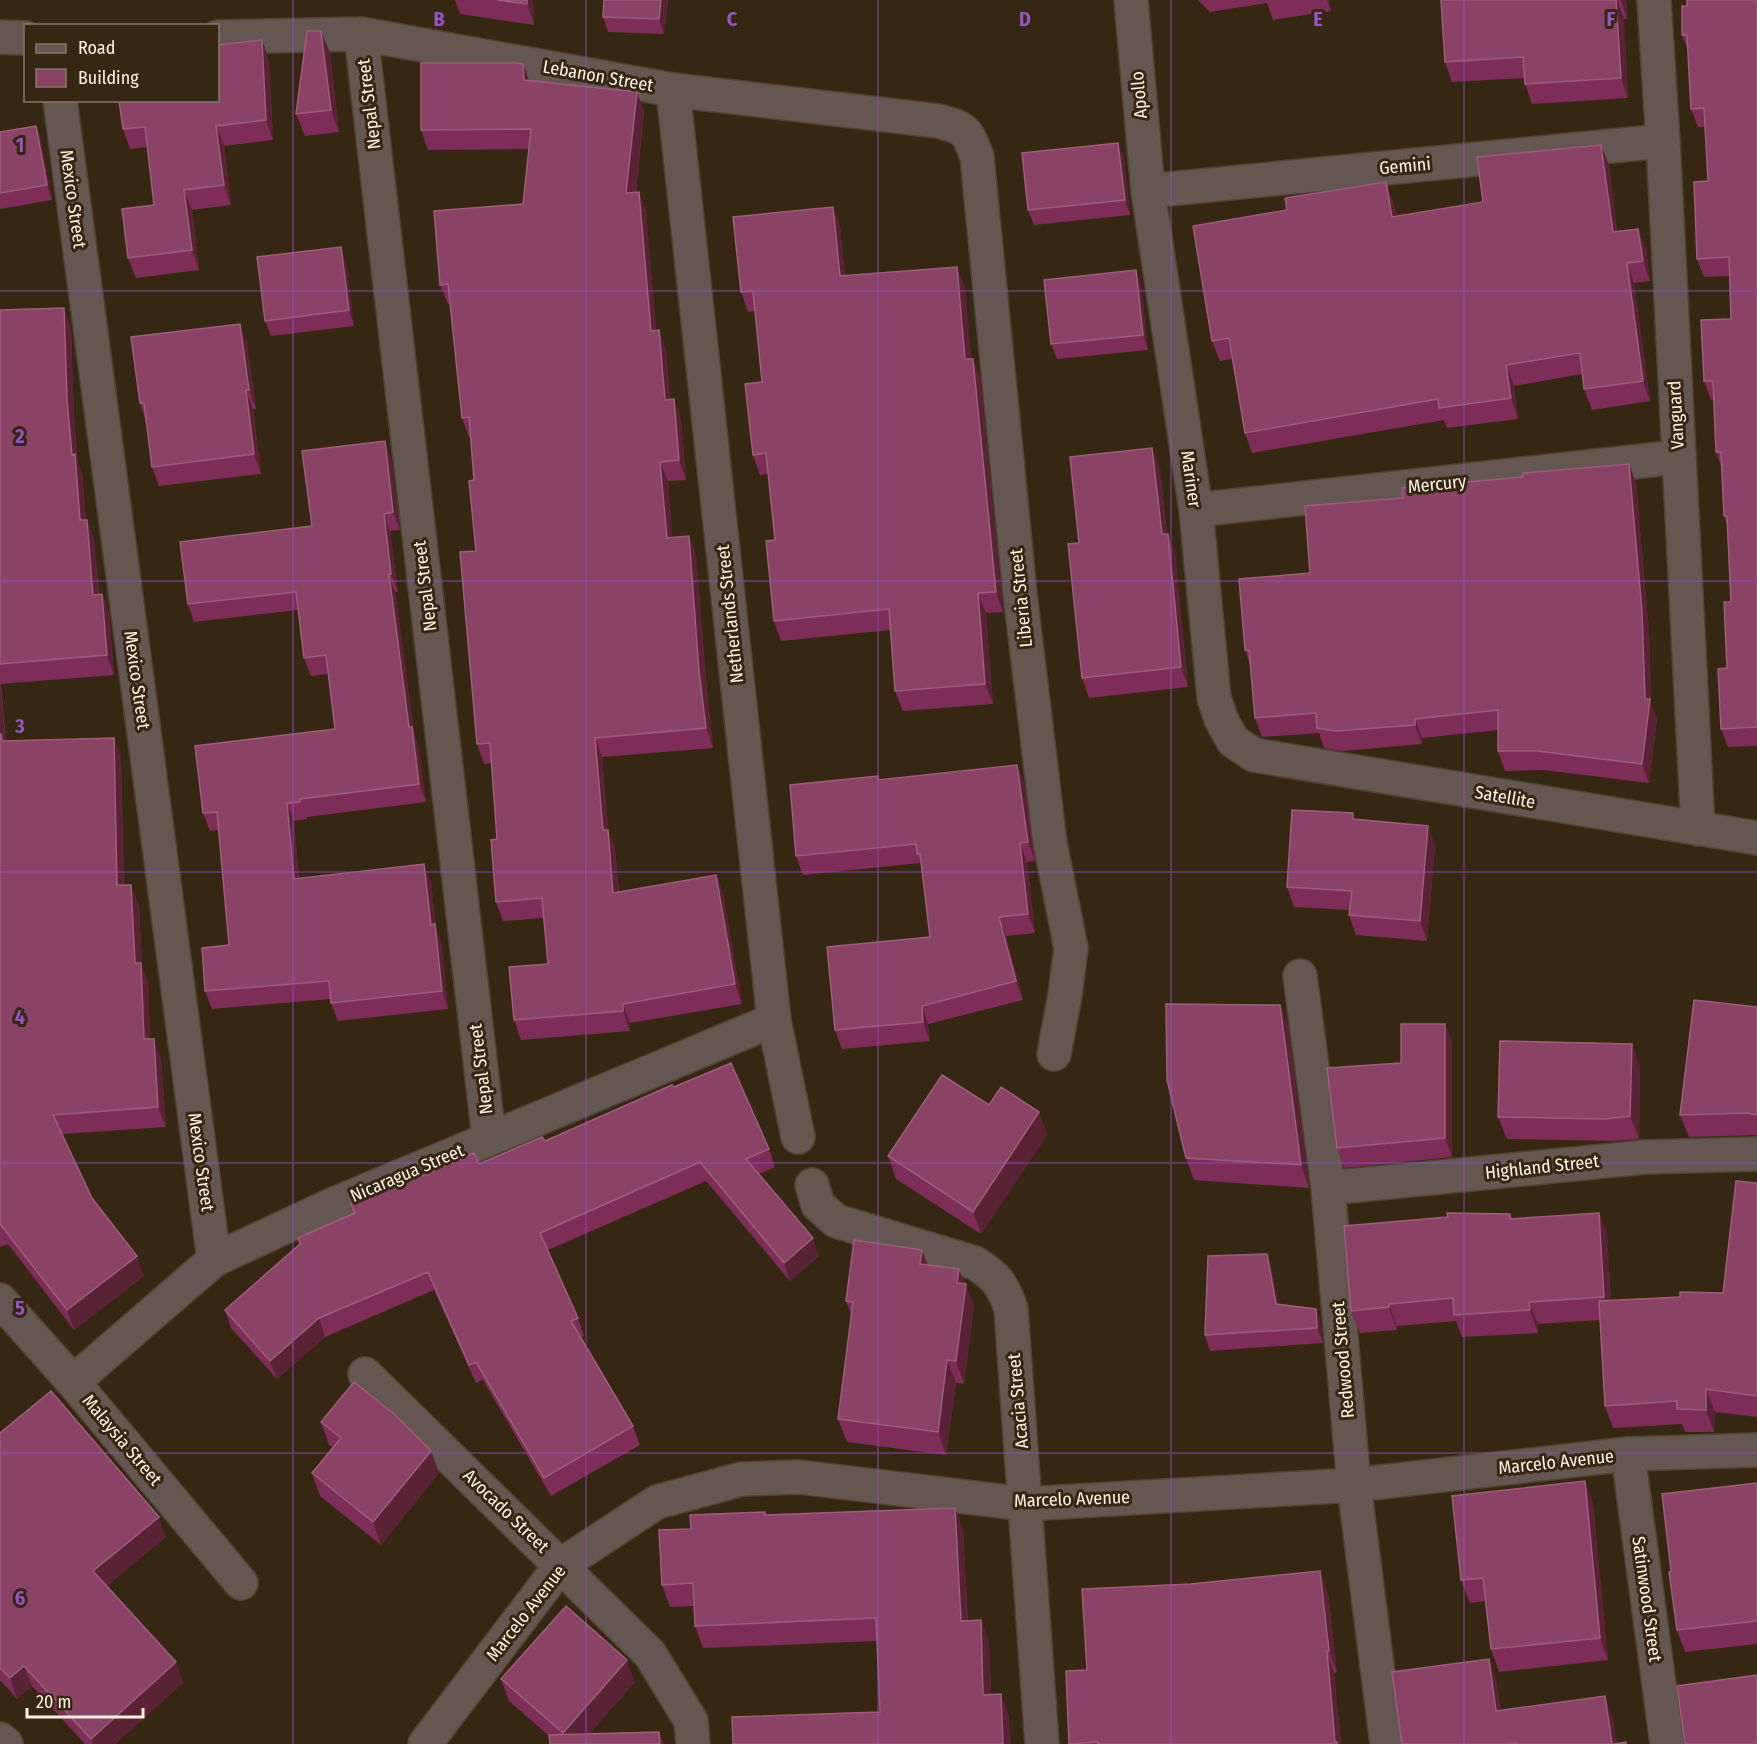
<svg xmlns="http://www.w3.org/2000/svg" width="1757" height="1744" font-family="'Fira Sans Condensed',sans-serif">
<rect width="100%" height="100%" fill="#352711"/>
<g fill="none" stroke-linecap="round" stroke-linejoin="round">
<g stroke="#51432f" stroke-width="36">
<path id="minor" d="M1131,0L1148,191L1196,510L1214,698L1221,719L1233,741L1254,755L1757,838
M1654,0L1663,141L1698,829
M361,34L489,1138
M0,37L26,38
M218,37L361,34L673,90L938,121C966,128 967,130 977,157L1020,594L1050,843L1071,948L1065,995L1054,1054
M673,90L774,1020L798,1137
M60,100L214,1260
M1148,191L1663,141
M1196,510L1678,457
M1300,976L1328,1188L1354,1485L1387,1744
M812,1185L818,1205L836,1221L975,1263C996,1276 1003,1285 1011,1309L1042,1744
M1328,1188L1645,1157L1757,1154
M0,1300L73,1382L241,1583
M365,1374L650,1654L691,1721L693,1744
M73,1382L214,1260L334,1204L774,1020
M1628,1454L1667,1744
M0,1739L6,1744"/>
</g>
<g stroke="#51432f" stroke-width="36">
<path id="tertiary" d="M425,1744L561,1565L657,1502L742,1479L799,1477L1026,1504L1354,1485L1628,1454L1757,1450"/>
</g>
<use href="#minor" stroke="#645752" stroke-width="33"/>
<use href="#tertiary" stroke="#645752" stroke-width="33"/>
</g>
<path fill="#7d2d58" d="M455,0H533L534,25L460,14Z
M604,0H668L664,34L608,32L603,17Z
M1198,0H1329L1331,11L1273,20L1267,3L1210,12Z
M1441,0H1626L1627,19H1624L1628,98L1532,104L1525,84L1524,78L1452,82L1445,62Z
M1757,0V746L1728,747L1721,729L1727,668L1731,602L1727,525L1724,516L1722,469L1716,452L1714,400H1711L1704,381L1731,319L1730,276L1704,277L1697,259L1708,181L1705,127H1698L1691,109L1688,51L1682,35Z
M321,31L330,53L339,132L305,136L296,114Z
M269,60L273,140L224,146L231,205L192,210L199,270L136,278L128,258L154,205L147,147L130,149L123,129Z
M523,64L529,81L644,111L636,192H639L646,212L656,331L659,330L666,350L670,400L674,399L681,419L686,480L668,481L672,537L689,536L696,555L707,691L713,748L602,757L608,830L615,849L619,892L716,875L723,894L742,1004L630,1023V1031L521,1040L514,1020L548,964L543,918L503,921L496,902L497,839L491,763L484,764L477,744L476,551L474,480L471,437H469L462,418L450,304H448L440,285L523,204L529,149L428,150L421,130Z
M36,126L41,141L52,200L0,209V132Z
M1118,143L1124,158L1130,215L1034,225L1028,210Z
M1609,165L1617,231L1638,229L1646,249L1650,281L1634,283L1650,401L1592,410L1584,389L1582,374L1514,386L1518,419L1447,428L1444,420L1252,453L1245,433L1232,359L1220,361L1212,341L1287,210L1386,182L1393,202L1396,216L1483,202Z
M833,207L840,227L845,276L965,287L971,359H973L980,379L1003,612L986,613L993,704L903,711L895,691L890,630L781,641L774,621L775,540L768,474L760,475L753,455L762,382L755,311L748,312L741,292Z
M346,263L354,326L271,336L265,321Z
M1141,285L1148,350L1057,359L1051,344Z
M0,310L71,327L74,419L78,464L82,474L86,520H87L94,540L99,594H102L109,614L114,675L1,684L6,741L114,738L121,758L124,885L139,904L142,966L148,982L150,1039L161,1058L166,1127L62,1134L92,1198L144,1276L74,1330L8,1244L0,1247Z
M247,343L256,409H253L261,474L159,486L152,467L146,421L140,403Z
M391,459L400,530L390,531L398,592H395L414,732L418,745L426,802L307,817V819L294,821L299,878L431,882L436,928L441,942L448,1009L338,1021L331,1003V999L212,1009L205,991L229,945L219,830L210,831L203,813L335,729L328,674L311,676L304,658L298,610L194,622L188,604L312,526Z
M1629,464L1636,483L1649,631L1651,704L1657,719L1649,783L1544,770L1505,771L1498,751V730L1422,738V744L1343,751L1324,748L1319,733L1262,737L1255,718L1250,664L1245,650L1310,573L1403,498L1523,477Z
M1160,469L1167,534L1175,554L1188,687L1089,698L1082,678L1079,543Z
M1017,765L1024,784L1035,861L1027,862L1035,933L1006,936L1023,1000L928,1024L930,1041L842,1049L835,1030L930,937L922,866L920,863L803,875L796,856L878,776L879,780Z
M1355,819L1435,845L1427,941L1356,935L1349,915L1350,910L1294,907L1287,887Z
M1280,1005L1288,1027L1309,1188L1194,1180L1186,1158Z
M1757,1007V1135L1689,1137L1680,1115Z
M1445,1024L1452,1043V1157L1344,1168L1337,1148Z
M1632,1044L1640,1066L1639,1139L1613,1141L1507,1139L1498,1117Z
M674,1087L769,1149L775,1167L759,1174L819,1256L790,1281L706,1181L548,1250L578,1318L584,1336L581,1337L633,1426L640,1445L551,1496L483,1380L476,1383L434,1290L325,1337L277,1379L231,1328L225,1310L354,1213L351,1204L411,1181L479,1164L545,1141Z
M989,1105L1039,1112L1047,1135L981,1234L896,1179L888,1156Z
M1757,1183V1417L1715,1412L1714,1432H1685L1682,1424L1613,1428L1605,1406L1600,1320L1538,1324V1333L1462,1337L1456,1321L1397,1326V1330L1360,1333L1351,1311L1510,1214L1512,1218L1599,1213L1607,1235L1611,1301L1680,1297L1723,1293Z
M922,1250L928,1265L959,1269L974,1306L964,1384L956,1383L946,1455L847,1442L838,1419L852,1316L846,1301Z
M1267,1254L1272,1270L1278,1304L1316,1309L1321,1324L1323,1343L1210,1351L1205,1335Z
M321,1422L431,1451L439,1473L381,1545L320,1496L312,1473L333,1447L329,1445Z
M0,1433L166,1537L106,1586L176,1662L183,1683L115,1744H85L32,1686L17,1699L0,1680Z
M1585,1481L1593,1504L1608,1660L1499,1672L1491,1649L1486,1601L1470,1603L1461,1580Z
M1757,1483V1644L1685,1652L1677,1630L1671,1571Z
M955,1508L963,1530L968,1620H981L989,1642L991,1695L1001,1694L1009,1717L880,1712L877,1641L703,1648L695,1626L694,1606L670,1607L662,1585L691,1529L766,1515Z
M1328,1592L1337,1672L1334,1673L1341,1744H1070L1066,1671L1087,1670Z
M501,1679L635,1682L589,1734L659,1732L664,1744H550L549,1736L509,1701Z"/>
<path fill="#5a2235" d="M527,0H533L534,25L527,4Z
M661,0H668L664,34L659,19Z
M1327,0H1329L1331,11Z
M1617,0L1624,19L1628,98L1621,78Z
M1621,0H1626L1627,19Z
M321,31L330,53L339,132L331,110Z
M262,40L269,60L273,140L266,120Z
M523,64L530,83L524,80Z
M637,92L644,111L633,213L626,193Z
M36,126L41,141L52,200L47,185Z
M216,126L224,146L231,205L224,185Z
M1118,143L1124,158L1130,215L1125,200Z
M1601,145L1609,165L1620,253L1613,232Z
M1386,182L1393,202L1399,237L1392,217Z
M184,190L192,210L199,270L192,250Z
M639,192L646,212L658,351L651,331Z
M833,207L840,227L847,296L840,276Z
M1638,229L1646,249L1650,281L1643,261Z
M341,247L346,263L354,326L349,310Z
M1627,263L1634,283L1650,401L1643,381Z
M957,267L965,287L973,379L965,359Z
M1136,270L1141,285L1148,350L1143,335Z
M64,308L71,327L74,419L78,464L82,474L88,540L80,520L72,455L67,399Z
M240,324L247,343L256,409L249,390Z
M659,330L666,350L672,420L665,400Z
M973,359L980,379L1003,612L996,592Z
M1506,365L1514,386L1518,419L1511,398Z
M246,390L253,409L261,474L254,454Z
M674,399L681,419L686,480L679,460Z
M385,441L391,459L400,530L393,512Z
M1152,448L1160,469L1169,555L1162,534Z
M660,462L668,481L674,557L667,538Z
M1629,464L1636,483L1649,631L1651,704L1657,719L1649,783L1642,764L1645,699Z
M384,514L390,531L398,592L391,574Z
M87,520L94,540L100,615L93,595Z
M1168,534L1175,554L1188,687L1181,667Z
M689,536L696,555L707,691L713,748L706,728L699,671Z
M389,574L395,592L414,732L418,745L426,802L419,784L409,727Z
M978,593L986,613L993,704L985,684Z
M102,594L109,614L114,675L107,655Z
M0,682L6,748L8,754L0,736Z
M1415,719L1422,738V744L1415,725Z
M114,738L121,758L124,905L117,885Z
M595,738L602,757L610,849L603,830Z
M1017,765L1024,784L1035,861L1028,842Z
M287,803L294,821L300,896L294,879Z
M1428,826L1435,845L1427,941L1420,921Z
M608,830L615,849L620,912L613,893Z
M1020,843L1027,862L1035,933L1028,914Z
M424,864L431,882L436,928L441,942L448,1009L442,991L431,925Z
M716,875L723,894L742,1004L735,984Z
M131,885L139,904L142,966L148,982L151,1059L144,1039L135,963Z
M999,917L1006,936L1023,1000L1016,981Z
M623,1004L630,1023V1031L623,1011Z
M1280,1005L1288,1027L1309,1188L1301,1165Z
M922,1006L928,1024L930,1041L923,1022Z
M1445,1024L1452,1043V1157L1445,1138Z
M154,1039L161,1058L166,1127L158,1107Z
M1632,1044L1640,1066L1639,1139L1630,1116Z
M1039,1112L1047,1135L981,1234L973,1212Z
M1599,1213L1607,1235L1612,1319L1604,1297Z
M813,1238L819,1256L790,1281L784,1263Z
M922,1250L930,1272L920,1264Z
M1267,1254L1272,1270L1281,1319L1276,1304Z
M137,1256L144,1276L74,1330L67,1310Z
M959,1269L966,1287V1284L974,1306L964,1384L956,1361L957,1283Z
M1529,1302L1538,1324V1333L1530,1310Z
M1389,1304L1397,1326V1330L1389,1307Z
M1316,1309L1321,1324L1323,1343L1317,1328Z
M319,1318L325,1337L277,1379L270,1361Z
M947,1360L956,1383L946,1455L938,1432Z
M1706,1389L1715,1412L1714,1432L1706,1410Z
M431,1451L439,1473L381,1545L373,1522Z
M1585,1481L1593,1504L1608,1660L1600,1638Z
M955,1508L963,1530L969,1643L961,1621Z
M159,1517L166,1537L100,1592L93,1571Z
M1320,1571L1328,1592L1337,1672L1329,1651Z
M981,1620L989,1642L992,1717L983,1695Z
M1327,1651L1334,1673L1341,1744H1336L1335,1742Z
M1489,1659L1497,1681L1504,1733L1496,1711Z
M627,1660L635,1682L581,1744H567L563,1733Z
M176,1662L183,1683L115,1744H93L91,1739Z
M24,1666L32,1686L17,1699L10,1678Z
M1001,1694L1009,1717L1011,1744H1003Z
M1605,1696L1613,1718L1617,1744H1612Z
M659,1732L664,1744H660Z"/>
<path fill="#8a4267" stroke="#9c5e7a" stroke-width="1.5" d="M497,0H527V4Z
M604,0H661L659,19L603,17Z
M1441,0H1616L1621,78L1525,84L1523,57L1445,62Z
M1687,0H1757V727L1721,729L1718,669L1727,668L1724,602H1731L1727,516H1724L1721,452H1716L1713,381H1704L1701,320L1731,319L1729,257L1697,259L1694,182L1708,181L1704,108L1691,109L1687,35H1682V6H1687Z
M307,31H321L331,110L296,114Z
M262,40L266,120L216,126L224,185L184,190L192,250L128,258L122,209L154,205L145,127L123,129L119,100H218V45Z
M421,63H515L523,64L524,80L637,92L626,193L639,192L651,331L659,330L665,400L674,399L679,460L660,462L667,538L689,536L699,671L706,728L595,738L603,830H608L613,893L716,875L735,984L623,1004V1011L514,1020L509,967L548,964L542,898L496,902L491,840L497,839L490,743L477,744L460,552L476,551L469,481L474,480L469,417L462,418L448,284L440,285L434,211L523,204L531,129L421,130Z
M36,126L47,185L0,193V132Z
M1118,143L1125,200L1028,210L1022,153Z
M1601,145L1613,232L1638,229L1643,261L1627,263L1643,381L1584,389L1580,353L1506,365L1511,398L1439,408L1438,399L1245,433L1229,338L1212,341L1193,226L1287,210L1285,198L1386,182L1392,217L1483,202L1477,157Z
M833,207L840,276L957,267L965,359H973L996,592L978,593L985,684L895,691L889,609L774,621L766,541L775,540L766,453L753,455L745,384L762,382L753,291L741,292L733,217Z
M341,247L349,310L265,321L257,257Z
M1136,270L1143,335L1051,344L1044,280Z
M64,308L67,399L72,455L75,454L80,520H87L93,595L102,594L107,655L0,664V310Z
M240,324L249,390H246L254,454L152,467L144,403H140L131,337Z
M385,441L393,512L384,514L391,574H389L409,727H412L419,784L300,799V802L287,803L294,879L424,864L431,925L435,924L442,991L331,1003L329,981L205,991L202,948L229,945L217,812L203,813L195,746L335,729L326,655L304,658L296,592L188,604L180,542L312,526L302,451Z
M1152,448L1162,534H1168L1181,667L1082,678L1068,544L1079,543L1070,457Z
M1629,464L1642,612L1645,699H1650L1642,764L1537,751H1498V710L1415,719V725L1336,731L1317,728L1316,713L1255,718L1249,650H1245L1239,579L1310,573L1305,506L1403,498L1402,488L1523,477V473Z
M0,734H1L2,741L114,738L117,885H131L135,963H141L144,1039H154L158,1107L53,1115L92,1198L137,1256L67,1310L0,1224Z
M1017,765L1028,842L1020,843L1028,914L999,917L1016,981L922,1006L923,1022L835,1030L827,947L930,937L920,854H917L916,844L796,856L790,785L878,776V780Z
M1292,810L1353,813V819L1428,826L1420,921L1349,915L1352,891L1287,887Z
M1694,1000L1757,1007V1115L1748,1113L1680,1115Z
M1166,1004L1280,1005L1301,1165L1186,1158L1167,1080Z
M1401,1024H1445V1138L1337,1148L1327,1068L1401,1063Z
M1500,1041L1632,1044L1630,1116L1605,1119L1498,1117Z
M731,1063L769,1149L746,1159L813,1238L784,1263L700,1162L540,1233L578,1318L571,1321L633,1426L544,1478L476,1362L469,1365L428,1272L319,1318L270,1361L225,1310L300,1244L298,1238L355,1213L351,1204L409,1178L411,1181L474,1153L479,1164L542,1137L545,1141L672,1085L674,1087Z
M942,1075L989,1105L1001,1087L1039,1112L973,1212L888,1156Z
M1736,1181L1757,1183V1396L1706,1389V1410L1677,1409V1401L1605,1406L1599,1301L1680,1297V1292L1723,1293Z
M1447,1213L1510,1214V1219L1599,1213L1604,1297L1529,1302L1530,1310L1454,1315L1453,1298L1389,1304V1307L1351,1311L1344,1226L1448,1217Z
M854,1240L922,1250L920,1264L959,1269L957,1283L966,1284L956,1361L947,1360L938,1432L838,1419L853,1302L846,1301Z
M1267,1254L1276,1304L1316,1309L1317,1328L1205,1335L1208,1256Z
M354,1382L393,1413L431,1451L373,1522L312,1473L341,1438L321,1422Z
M51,1391L159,1517L93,1571L176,1662L91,1739L24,1666L10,1678L0,1668V1433Z
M1585,1481L1600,1638L1491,1649L1483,1578L1461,1580L1452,1496Z
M1757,1483V1621L1677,1630L1669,1572L1671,1571L1662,1494Z
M955,1508L961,1621L981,1620L983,1695L1001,1694L1003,1744H733L732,1717L880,1712L876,1618L695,1626L693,1583L662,1585L659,1530L691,1529L690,1515L765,1512V1515Z
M1320,1571L1329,1651H1327L1335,1742H1337V1744H1098V1742L1069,1744L1066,1671L1087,1670L1082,1589L1191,1584Z
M566,1606L627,1660L563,1733L501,1679Z
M1489,1659L1496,1711L1605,1696L1612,1744H1516V1743L1507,1744H1402L1392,1672Z
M1757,1675V1744H1685L1677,1686Z
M659,1732L660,1744H550L549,1735Z
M1626,1742V1744H1613Z"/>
<path fill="none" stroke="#9554c6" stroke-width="1.5" stroke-opacity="0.55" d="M293,0V1744M586,0V1744M878,0V1744M1171,0V1744M1464,0V1744M0,291H1757M0,581H1757M0,872H1757M0,1163H1757M0,1453H1757"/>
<g text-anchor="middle" stroke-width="6" stroke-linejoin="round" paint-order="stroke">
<g font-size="18" fill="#fbf2e4" stroke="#352711">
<text transform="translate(598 76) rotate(10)" y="6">Lebanon Street</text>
<text transform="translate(1139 95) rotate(-95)" y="6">Apollo</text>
<text transform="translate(369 104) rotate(-97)" y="6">Nepal Street</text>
<text transform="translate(1405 166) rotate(-5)" y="6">Gemini</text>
<text transform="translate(73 199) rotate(82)" y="6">Mexico Street</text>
<text transform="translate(1676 415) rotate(-93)" y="6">Vanguard</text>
<text transform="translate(1191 479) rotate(82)" y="6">Mariner</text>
<text transform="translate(1437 484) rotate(-6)" y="6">Mercury</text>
<text transform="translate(425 586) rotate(-97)" y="6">Nepal Street</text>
<text transform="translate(1021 598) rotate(-96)" y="6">Liberia Street</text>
<text transform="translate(730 614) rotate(-96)" y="6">Netherlands Street</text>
<text transform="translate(137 680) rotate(82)" y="6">Mexico Street</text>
<text transform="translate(1505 797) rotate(10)" y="6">Satellite</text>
<text transform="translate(481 1069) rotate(-97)" y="6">Nepal Street</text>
<text transform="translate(201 1162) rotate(82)" y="6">Mexico Street</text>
<text transform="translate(1542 1167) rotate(-6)" y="6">Highland Street</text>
<text transform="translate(407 1173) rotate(-23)" y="6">Nicaragua Street</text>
<text transform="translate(1343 1360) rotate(-95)" y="6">Redwood Street</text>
<text transform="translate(1018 1401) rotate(-95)" y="6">Acacia Street</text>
<text transform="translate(122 1440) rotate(50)" y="6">Malaysia Street</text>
<text transform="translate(1556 1462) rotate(-6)" y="6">Marcelo Avenue</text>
<text transform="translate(1072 1499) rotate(-2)" y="6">Marcelo Avenue</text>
<text transform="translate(506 1511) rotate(44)" y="6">Avocado Street</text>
<text transform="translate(1647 1599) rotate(82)" y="6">Satinwood Street</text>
<text transform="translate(526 1613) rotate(-52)" y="6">Marcelo Avenue</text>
</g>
</g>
<g font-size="20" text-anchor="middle" font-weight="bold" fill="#9554c6" stroke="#352711" stroke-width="6" stroke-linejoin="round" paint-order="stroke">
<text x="439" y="26">B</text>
<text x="732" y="26">C</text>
<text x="1025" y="26">D</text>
<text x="1318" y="26">E</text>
<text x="1611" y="26">F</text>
<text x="20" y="152">1</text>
<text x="20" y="443">2</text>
<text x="20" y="733">3</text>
<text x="20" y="1024">4</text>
<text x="20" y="1315">5</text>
<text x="20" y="1605">6</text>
</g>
<rect x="24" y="24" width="195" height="78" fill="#352711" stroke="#847865" stroke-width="1.5"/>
<rect x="36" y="44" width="30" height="9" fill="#645752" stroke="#847865" stroke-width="1.5"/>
<text x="78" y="54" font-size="18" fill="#fbf2e4">Road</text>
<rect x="36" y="69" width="30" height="18" fill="#8a4267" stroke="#847865" stroke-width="1.5"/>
<text x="78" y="84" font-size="18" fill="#fbf2e4">Building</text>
<path d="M27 1708v9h116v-9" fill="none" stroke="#fbf2e4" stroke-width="3"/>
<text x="36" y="1708" font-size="18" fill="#fbf2e4" stroke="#352711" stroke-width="4.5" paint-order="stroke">20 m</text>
</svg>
